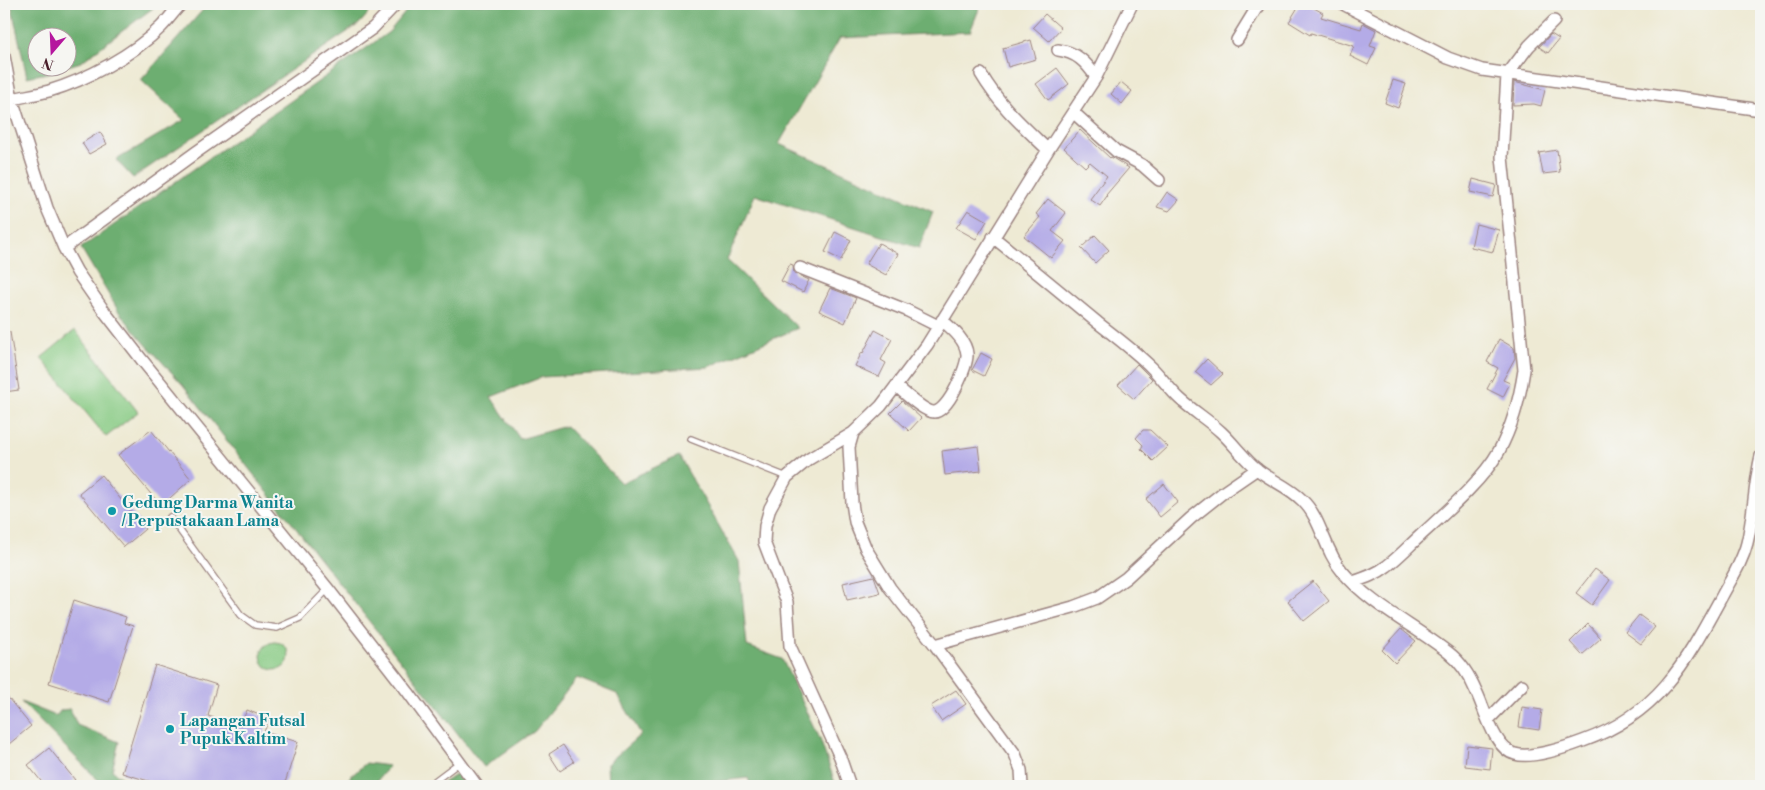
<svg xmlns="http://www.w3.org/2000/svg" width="1765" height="790" font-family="'Libre Bodoni',serif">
<rect width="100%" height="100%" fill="#f6f6f2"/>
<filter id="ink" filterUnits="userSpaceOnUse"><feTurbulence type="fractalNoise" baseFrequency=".02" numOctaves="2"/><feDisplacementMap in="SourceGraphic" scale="10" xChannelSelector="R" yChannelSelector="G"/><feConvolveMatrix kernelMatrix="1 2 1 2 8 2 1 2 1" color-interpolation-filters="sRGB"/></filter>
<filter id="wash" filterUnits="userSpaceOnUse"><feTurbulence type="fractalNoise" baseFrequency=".0096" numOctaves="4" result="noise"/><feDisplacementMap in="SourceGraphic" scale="20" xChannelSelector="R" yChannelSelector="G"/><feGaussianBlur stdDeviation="1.12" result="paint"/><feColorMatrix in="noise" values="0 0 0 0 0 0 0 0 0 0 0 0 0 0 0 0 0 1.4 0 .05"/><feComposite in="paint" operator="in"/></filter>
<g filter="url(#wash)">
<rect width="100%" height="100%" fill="#eeead4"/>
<path fill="#87ca83" stroke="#687457" d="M75,330L138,412L106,437L41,358Z
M261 656a14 14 0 1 1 28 0a14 14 0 1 1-28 0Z"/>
<path fill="#6dae71" stroke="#5c664e" d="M11,4H156L153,8L81,62L68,66V38H38V68H63L47,73L27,77Z
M208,4H377L359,24L133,178L116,160L184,120L141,80Z
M412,4H981L970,32L840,38L779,144L933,212L919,248L755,195L727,260L798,328L708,367L542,377L491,397L520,439L566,426L621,483L679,456L739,561L747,646L782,659L820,739L836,786H751L748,778L679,786H608L607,764L641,734L617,694L577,678L535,731L484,767L183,385L142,340L119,312L81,248L389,32Z
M21,702L56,716L61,710L70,709L77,725L119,742L112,770L122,778L151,786H104Z
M366,763L389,766L373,786H340Z
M457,774L467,786H438Z"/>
<g id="blocks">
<path fill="#b4abe7" d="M1300,4H1307L1323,13L1321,17L1361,29L1363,23L1376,30L1370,46L1376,48L1368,65L1350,56L1354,46L1311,33L1310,35L1289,22Z
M1045,14L1061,28L1049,41L1033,27Z
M1551,34L1559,39L1548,53L1539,47Z
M1031,40L1036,59L1008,67L1003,48Z
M1057,68L1069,84L1048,100L1036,84Z
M1393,80L1406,84L1398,108L1385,103Z
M1121,82L1132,91L1122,104L1111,94Z
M1514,82L1545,90L1541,106L1534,104L1513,105Z
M1080,130L1110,158L1111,157L1129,168L1106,195L1107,196L1100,206L1090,199L1107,176L1090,162L1085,167L1064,148Z
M100,132L107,144L89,154L82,143Z
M1557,150L1560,172L1543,174L1539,153Z
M1473,179L1496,185L1493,197L1470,192Z
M1167,192L1179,200L1169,211L1157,207Z
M1048,199L1066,213L1052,231L1065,241L1051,258L1024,236L1040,217L1036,214Z
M968,210L987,221L976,239L956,228Z
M1476,224L1499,230L1493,252L1471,247Z
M835,232L851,240L841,260L825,252Z
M1095,235L1109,250L1095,263L1081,248Z
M879,243L898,254L886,275L866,264Z
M790,264L793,265L794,273L809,280L803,292L781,281Z
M830,288L856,298L845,323L819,311Z
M875,330L892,339L881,360L886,363L879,377L855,366L862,352L863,353Z
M4,332H10L19,390L4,392Z
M1499,339L1514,348L1515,358L1503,380L1510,383L1503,397L1487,389L1498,368L1487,362Z
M981,353L992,359L984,376L972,370Z
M1207,359L1223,374L1211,385L1195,372Z
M1137,364L1152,379L1134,399L1118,385Z
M902,401L921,418L909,431L890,413Z
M151,430L191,479L161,506L118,455Z
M1143,430H1150L1168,447L1153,461L1141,449L1143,445L1136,438Z
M978,446L981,471L945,475L942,451Z
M101,475L145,529L124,547L79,493Z
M1164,484L1178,502L1160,517L1146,499Z
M1595,569L1610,580L1592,605L1576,593Z
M874,576L880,593L847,600L843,583Z
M1313,581L1329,601L1304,621L1288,601Z
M74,600L126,617L124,623L133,626L109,702L49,683Z
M1639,615L1655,627L1641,644L1625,632Z
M1588,624L1601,638L1582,655L1570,642Z
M1401,629L1416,641L1395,663L1382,650Z
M155,665L217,685L208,716L240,726L247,710L269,719L264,732L298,742L284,786H165L122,773Z
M956,690L966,704L941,721L931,706Z
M4,693L31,726L9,744L4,737Z
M1522,707L1542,710L1539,730L1519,727Z
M563,745L574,762L560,771L549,754Z
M1467,745L1492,748L1490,769L1465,766Z
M49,748L75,780L67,786H45L28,765Z"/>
</g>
</g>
<g filter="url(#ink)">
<use href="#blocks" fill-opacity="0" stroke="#9c8480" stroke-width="1"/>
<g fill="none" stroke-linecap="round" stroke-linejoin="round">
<g stroke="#9c8480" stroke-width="8">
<path id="lane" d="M691,439L787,477
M170,517L241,615L255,625L277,628L300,618L328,589
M428,786L460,762"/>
</g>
<g stroke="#9c8480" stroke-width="14">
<path id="street" d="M1343,4L1448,58L1482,70L1761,110
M1237,40L1259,4
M1058,50C1076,52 1086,62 1096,77
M4,56L12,99L47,208L64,248L77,272L104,311L142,360L328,589L408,692L477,786
M981,74C1000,106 1022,125 1048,150
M4,101C19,97 34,95 49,91C86,80 133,55 161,27C168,20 174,11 181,4
M1073,112L1116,151L1142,165L1159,180
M993,237C1028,265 1063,294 1098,323C1116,337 1136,352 1152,368C1162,378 1170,390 1180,399C1193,411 1208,420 1221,432C1234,444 1244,459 1258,470C1272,481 1289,487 1302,500C1322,519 1324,550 1342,571C1371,606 1414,625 1449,653C1462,663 1470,677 1476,691C1485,709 1494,749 1515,754C1531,759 1567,747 1583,741C1659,714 1686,662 1722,596C1731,579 1742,563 1747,543C1754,515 1754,485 1761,456
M64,248L195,153L373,28L396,4
M800,268L906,310L938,326
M896,386C905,393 924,412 934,412C948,412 968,366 967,354C966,340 951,328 942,320
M853,433L849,447L852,503L855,522L866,549L890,588L935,645L1015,754L1021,770L1022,786
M1353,582C1365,578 1377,574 1387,566C1399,557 1410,545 1421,535C1446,512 1483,480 1499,451C1512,427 1520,397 1524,370L1502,157L1507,75L1529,46L1554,21
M935,645L1073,607L1097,598L1126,578L1191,518L1225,491L1257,469
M1488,720L1522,685
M850,786L840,757L790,646L787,602L764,542L765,526L770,508L787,477L809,459L853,433L881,406L927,345L1048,150L1096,77L1132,4"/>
</g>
<use href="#lane" stroke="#fff" stroke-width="5.5"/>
<use href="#street" stroke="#fff" stroke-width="11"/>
</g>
</g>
<g fill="#0f9aa8" stroke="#f6f6f2" stroke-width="2">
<circle cx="112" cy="511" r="5"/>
<circle cx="170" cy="729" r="5"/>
</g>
<g text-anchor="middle" stroke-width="4" stroke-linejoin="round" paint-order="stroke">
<g font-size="16" font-weight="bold" fill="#0d838f" stroke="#f6f6f2" text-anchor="start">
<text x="122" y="508">Gedung Darma Wanita<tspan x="122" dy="18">/ Perpustakaan Lama</tspan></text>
<text x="180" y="726">Lapangan Futsal<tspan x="180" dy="18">Pupuk Kaltim</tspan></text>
</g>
</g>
<rect width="1765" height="790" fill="none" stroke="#f6f6f2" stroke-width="20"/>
<g transform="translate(52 52) rotate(199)"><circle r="24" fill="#f6f6f2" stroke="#b1a0a2"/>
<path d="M0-4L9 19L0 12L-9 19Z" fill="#b5179e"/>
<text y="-8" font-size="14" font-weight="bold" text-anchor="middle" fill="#4a1f2b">N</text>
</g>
</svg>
